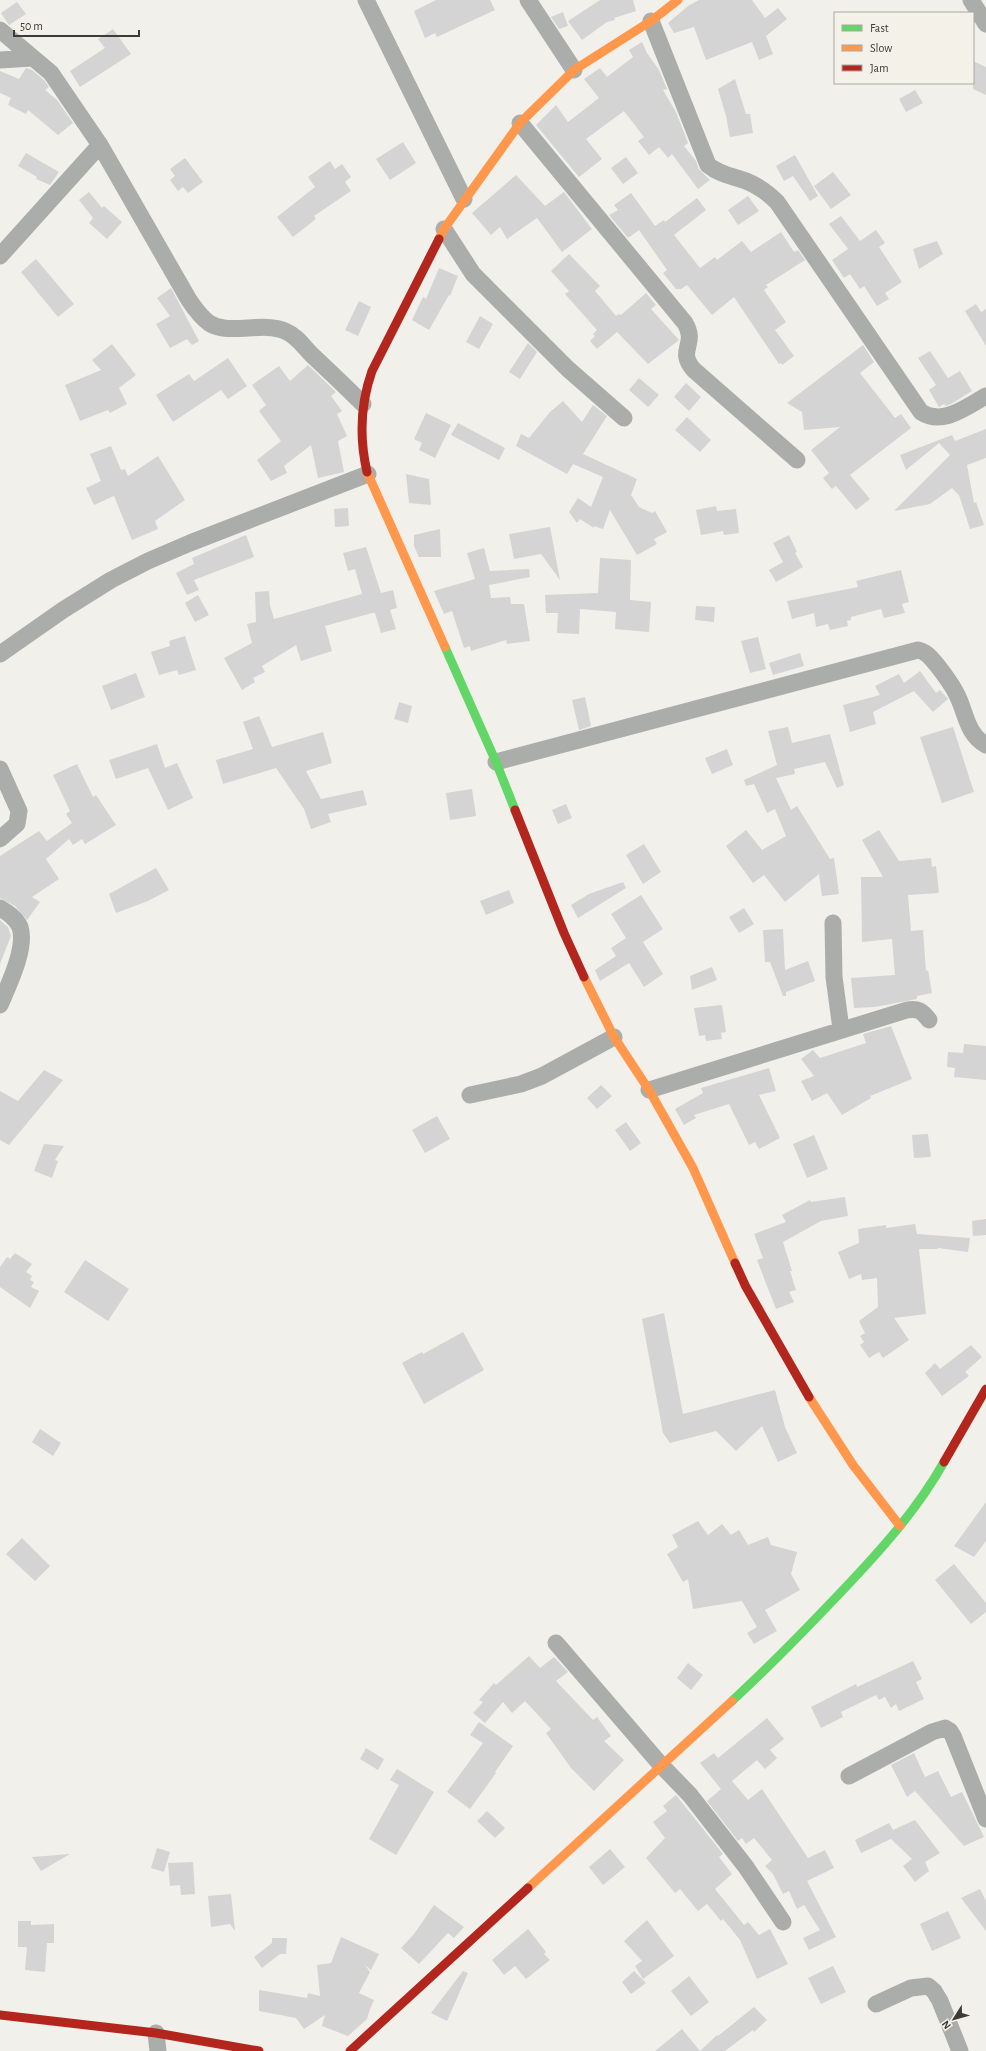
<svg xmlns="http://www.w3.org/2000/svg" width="986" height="2051" font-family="'Alegreya Sans',sans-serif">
<rect width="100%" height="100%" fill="#f1f0eb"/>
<path fill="#d5d4d4" d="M436,0H490L495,10L437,37L435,33L425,38L414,11Z
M600,0H633L636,11L614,18L615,20L607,22L582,40L568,21Z
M699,0H752L765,18L778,8L787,19L766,36L773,54L759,60L752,42L706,60L694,27L674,33L668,23L688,6Z
M17,2L26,14L9,25L1,13Z
M563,12L568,26L559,29L551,17Z
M113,29L131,54L80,87L70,71L105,48L98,39Z
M642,42L647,53L659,70L667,89L663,90L676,112L688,143L684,146L696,161L699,169L710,180L698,189L672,154L668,158L659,147L649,155L638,141L644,137L624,111L586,139L602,159L579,177L536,125L556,105L568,122L599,98L584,79L600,68L607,77L633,57L629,50Z
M973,61L986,67V95L973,89Z
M26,68L32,70L44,80L49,87L45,90L57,100L73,123L58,135L28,110L26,114L8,105L11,98L0,93V71L19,79Z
M735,79L746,114H750L753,133L730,137L726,116L718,89Z
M915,90L923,103L906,112L899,99Z
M403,142L416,163L390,180L376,159Z
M26,153L59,172L50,185L36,179L37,177L18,166Z
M795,155L818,196L810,201L793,176L784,181L776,166Z
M626,157L638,173L623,184L611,168Z
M185,158L203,182L188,193L183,187L178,191L170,180L175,176L170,169Z
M330,161L335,169L342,164L351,177L345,182L351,191L314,216L316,219L293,237L277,217L315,187L308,177Z
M833,172L851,195L831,209L814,186Z
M516,175L545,206L564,192L592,229L562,252L537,218L507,239L500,227L491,235L472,213Z
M89,192L102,208L104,206L122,222L107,239L89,223L93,218L79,200Z
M631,193L655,226L664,220L665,222L697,198L706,210L674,235L700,268L715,257L717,260L742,241L751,252L781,232L794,252L798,250L805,260L766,285L768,287L764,290L786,322L775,330L794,356L782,365L781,363L779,364L734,297L712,315L687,285L681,289H676L663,273L667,270L639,230L628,238L609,215L618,210L614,205Z
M748,196L759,211L738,225L728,210Z
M841,216L860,241L876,230L885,243L879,247L902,282L885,293L889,299L877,306L864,286L860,289L850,274L844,278L832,260L848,249L829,224Z
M937,241L943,254L919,269L913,249Z
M569,254L600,286L595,291L616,316L619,314L621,315L646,293L656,305L651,309L679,340L648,364L617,332L597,349L590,341L595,336L593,334L597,330L565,294L569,291L551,271Z
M36,259L74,304L58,317L21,272Z
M439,268L458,276L450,296L449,295L429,330L412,320L423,297L426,299Z
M171,288L199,341L192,345L187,339L170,348L156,324L170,316L157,298Z
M359,301L371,307L358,336L345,330Z
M976,304L981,312L986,309V346L965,311Z
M480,316L493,324L479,349L466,342Z
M528,343L537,352L520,379L509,372Z
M112,344L136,375L119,388L127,404L110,413L108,410L80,421L65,385L101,370L92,360Z
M863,345L874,362L860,373L895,418L901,414L911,428L850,475L870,499L856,510L836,486L832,489L823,478L829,473L811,450L840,427L804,430L802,412L787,403Z
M930,351L948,378L960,371L972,391L951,404L946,406L944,404L939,407L929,390L936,385L918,358Z
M228,358L247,386L228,399L221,390L173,422L156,395L189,374L194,381Z
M308,365L336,392L331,396L342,411L337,414L347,436L338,441L344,472L318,478L311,445L284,466L287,473L271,481L257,460L281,441L259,411L266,405L252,385L279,366L290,381Z
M639,378L659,395L648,407L629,390Z
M686,383L701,397L689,411L674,397Z
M563,401L582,422L593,405L607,416L583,454L637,479L631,495L639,507L652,513L655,511L667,532L654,539L657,544L637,555L610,510L603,529L594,526V528L580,519L577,523L569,512L578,498L591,507L603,477L573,464L567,474L516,446L521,434L529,438L550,412Z
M426,413L451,425L435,458L419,450L422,443L414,439Z
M687,417L711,440L700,452L675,430Z
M458,423L505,448L499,460L451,435Z
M986,429V458L967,465L974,503L976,502L984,525L970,529L959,495L952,488L930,504L894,511L950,455L939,443L906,470L900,455L952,435L955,441Z
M111,446L121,470L125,469L128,476L158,456L185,500L155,521L158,529L132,540L114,496L94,505L86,488L101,481L90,454Z
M406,474L429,479L431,505L409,503Z
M716,506L717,511L736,509L739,533L724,535L723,531L701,535L696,510Z
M348,508L349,526L335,527L334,509Z
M550,527L560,580L541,554L514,559L509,534Z
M440,529L441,557H419L414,546V535Z
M246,535L254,557L194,580L199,590L187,595L176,573L194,564L192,558Z
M789,535L797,552L795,553L803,567L776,582L769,570L783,562L773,543Z
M366,547L381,593L393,590L397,608L390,610L396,629L381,633L375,613H372L325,626L332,651L301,661L296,645L262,666L265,672L253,678L255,682L242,690L224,658L252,643L247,624L256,622L255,592L269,591L270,605L274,619L362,594L355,569L348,571L343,553Z
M484,548L490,571L529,569L530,577L489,585L491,598L510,597L511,604H524L530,641L507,644L506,640L471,651L470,646L464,648L452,611L444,614L434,591L475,579L467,553Z
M600,558L631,560L630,600L651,602L649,632L615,629L616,612L580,609L579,634L557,633L558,613H546L545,595L598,593Z
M901,570L909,602L902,604L905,613L884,618L881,609L851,617V620L847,621L848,626L830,630L828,624L816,627L814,613L792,619L787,601L858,587L856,581Z
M198,595L209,615L195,622L185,603Z
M696,606L715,607L714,622L695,620Z
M185,636L196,670L179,675L177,670L159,675L151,652L170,646L169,641Z
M758,637L766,669L750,673L741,641Z
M800,653L804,666L773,675L769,663Z
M920,671L936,693L940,690L948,699L933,712L914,691L873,712L876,724L850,732L843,705L880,695L875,686L899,674L904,683Z
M136,673L145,697L111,710L102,686Z
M585,697L591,726L579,730L572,700Z
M399,702L412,706L408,723L394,719Z
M259,716L272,747L323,732L332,763L306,771L321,799L363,790L367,805L328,814L331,822L311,829L304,809L276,768L223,784L216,760L253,749L243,722Z
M788,727L792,743L830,734L844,785L837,788L825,762L794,769L795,774L776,778L791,810L797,806L830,859L834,858L839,894L822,896L819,874L785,902L764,875L753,883L726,846L746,830L762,850L786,836L775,809L767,813L754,784L746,786L744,780L777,765L768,731Z
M953,727L974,792L942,803L920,737Z
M157,744L165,768L177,763L193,798L168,810L148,768L116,779L109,760Z
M727,749L733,765L712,774L705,758Z
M77,764L93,797L96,795L116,825L85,844L82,839L73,845L69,839L46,859L59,879L32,897L40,902L27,920L15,906L0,898V856L39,831L47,841L72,823L66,814L70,811L53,775Z
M472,789L476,816L450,820L446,793Z
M566,804L572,818L558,824L552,810Z
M879,830L899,861L931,858L932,867L936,866L939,893L908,895L911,931L923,930L926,971L928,970L932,993L917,996V999L875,1007L854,1008L851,978L895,975L892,939L862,942L861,877H883L862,840Z
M644,844L661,872L643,884L626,855Z
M156,868L169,890L148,901L116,913L109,894Z
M623,882L626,888L578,918L571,905L589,894Z
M509,890L514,903L486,915L480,901Z
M641,895L663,929L643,942L663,974L644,987L629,963L600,981L595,970L616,956L611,948L626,938L611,914Z
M744,908L754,924L739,933L729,917Z
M0,920L8,927L11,936L0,964Z
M783,929L785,970L808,961L815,981L786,992V996H783L770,962H765L763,930Z
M712,967L717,980L692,990L690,976Z
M722,1005L726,1032L721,1033L722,1039L706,1041L705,1035L699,1036L694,1008Z
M891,1026L912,1079L870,1096L871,1098L842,1115L827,1093L812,1101L801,1081L814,1076L801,1059L813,1050L820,1058L866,1043L863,1034Z
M964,1044L986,1046V1080L954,1077L955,1068L947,1067L948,1052L963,1053Z
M769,1068L776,1091L759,1095L780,1138L759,1149L755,1142L749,1145L729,1104L694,1115L696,1118L684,1125L675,1109L703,1093L701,1088Z
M44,1070L63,1080L9,1145L0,1140V1091L18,1101Z
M601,1085L612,1096L597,1109L587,1098Z
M437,1116L450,1139L425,1153L412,1130Z
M626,1122L641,1143L630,1151L615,1130Z
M928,1134L931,1157L914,1158L912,1135Z
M814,1135L828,1169L807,1178L793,1144Z
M44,1144L64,1146L55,1160L58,1161L52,1178L34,1171Z
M845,1197L848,1216L821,1221L783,1242L792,1271H790L796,1290L789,1292L794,1302L776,1309L757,1260L763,1258L754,1234L786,1222L782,1215L810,1200L811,1202Z
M986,1219V1235L973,1236L972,1221Z
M915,1224L917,1234L970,1238L968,1252L938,1248V1249H919L926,1314L894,1318L909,1340L883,1358L879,1352L869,1358L860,1345L864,1342L860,1336L865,1333L859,1321L878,1307L877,1278L862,1280L861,1274L849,1279L838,1252L859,1243L858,1229L886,1225V1228Z
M15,1253L32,1264L26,1272L32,1276L30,1280L34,1282L31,1287L39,1291L30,1308L0,1287V1267L7,1257L10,1259Z
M85,1260L129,1289L108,1321L64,1292Z
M664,1313L683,1414L775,1390L785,1427L797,1453L778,1462L762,1426L736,1451L716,1431L670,1443L663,1433L642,1319Z
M463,1332L484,1370L424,1404L402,1363L422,1352L423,1354Z
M971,1345L982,1357L965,1372L969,1376L942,1396L925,1373L935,1363L940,1369Z
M40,1429L61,1443L53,1456L32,1442Z
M986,1502V1541L974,1557L954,1546Z
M698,1521L708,1535L722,1524L731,1535L739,1530L748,1545L768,1537L771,1545L797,1552L791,1574L800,1590L765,1610L777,1631L754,1644L747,1633L757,1627L742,1601L693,1609L688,1579L683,1582L667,1554L678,1547L672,1535Z
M22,1538L50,1566L35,1581L6,1554Z
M954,1564L986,1603V1612L971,1624L935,1580Z
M529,1656L540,1668L554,1657L568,1672L556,1681L593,1720L597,1717L611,1736L604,1741L624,1760L594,1791L571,1768L546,1733L551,1729L525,1701L512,1713L503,1702L485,1723L473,1713L483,1702L479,1700L494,1683L496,1685Z
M913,1661L922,1679L916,1682L924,1699L899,1711L896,1704L891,1708L885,1697L879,1700L876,1695L841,1712L843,1717L821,1728L811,1707L856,1684L857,1687Z
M688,1663L703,1675L691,1690L677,1678Z
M767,1718L784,1739L770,1750L777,1758L765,1769L757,1760L732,1781L748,1800L762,1789L808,1858L825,1850L834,1868L807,1881L836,1937L809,1950L803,1938L820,1930L804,1905L797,1909L789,1891L783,1894L773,1874L765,1866L772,1860L754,1838L746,1844L742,1838L738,1841L707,1801L721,1789L700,1763L714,1753L718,1758Z
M479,1722L513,1746L495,1772L496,1773L470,1809L447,1792L483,1743L470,1735Z
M366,1748L384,1759L378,1770L360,1759Z
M914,1753L925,1777L938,1771L951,1797L962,1792L984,1837L964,1846L915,1791L907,1797L891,1765Z
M397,1769L434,1792L396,1855L369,1839L399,1785L390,1780Z
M676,1795L723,1854L719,1857L732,1874L715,1889L744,1925L748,1922L759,1935L770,1929L788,1964L757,1979L740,1940L723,1919L721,1921L707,1904L698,1911L680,1889L675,1893L646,1858L665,1838L653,1822L667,1811L663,1806Z
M487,1811L505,1828L495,1838L477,1821Z
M915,1820L940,1853L925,1862L929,1871L915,1882L903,1866L912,1859L891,1839L861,1853L855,1840L889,1823L893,1830Z
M157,1848L170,1852L164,1872L151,1868Z
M610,1849L625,1867L603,1885L589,1867Z
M70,1854L41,1871L32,1857Z
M193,1862L195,1894L181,1895L180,1885L170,1886L168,1863Z
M980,1889L986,1901V1931L961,1898Z
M231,1894L235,1931L230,1924L211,1927L208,1896Z
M434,1905L464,1927L454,1938L448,1933L419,1964L401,1948L414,1934Z
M948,1911L961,1938L932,1951L920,1924Z
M647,1920L674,1956L643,1979L635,1966L642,1961L624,1941Z
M18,1921H31V1925L54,1924V1943H47L45,1972L25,1970L27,1947H18Z
M528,1929L546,1952L544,1954L550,1960L526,1979L515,1966L504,1975L492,1960Z
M341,1937L379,1954L371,1970L365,1965L370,1972L359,1993L374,2000L370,2009L367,2019L348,2036L322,2026L325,2015L304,2029L296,2018L259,2011V1990L307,1998L308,1993L320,1996L317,1965L331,1963Z
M272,1938H287L286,1954H280L262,1968L254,1957L272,1943Z
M833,1966L846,1992L821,2004L808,1978Z
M463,1971L468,1973L447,2021L431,2013Z
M634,1971L646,1983L631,1994L622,1982Z
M689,1976L709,2002L691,2016L671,1991Z
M754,2007L767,2020L754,2032L753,2030L725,2051H700L717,2035L718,2036Z
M682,2029L700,2051H655Z"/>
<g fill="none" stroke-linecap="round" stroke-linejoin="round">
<path stroke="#abadab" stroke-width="17" d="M366,0L464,199
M528,0L574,70
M971,0L986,24
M651,21L708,165C720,175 733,176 746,181C759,186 768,193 777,202L921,412C943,426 966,407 986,396
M0,30L51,73L100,145L189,300C195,309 201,317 209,323C229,336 262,321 285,331C297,336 303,346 312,355C329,371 346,387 363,404
M0,60L32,58
M520,123L685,323C698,345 676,350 694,370L797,460
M444,229L473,274L568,369L624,418
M0,256L100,145
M0,654L63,610L111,580L148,561L190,543L368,474
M496,762L918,650C927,652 931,658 937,665C944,674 951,683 956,693C966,711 966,734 986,745
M0,769L19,811L17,824L0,839
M0,908C8,913 16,918 20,927C27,948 8,986 0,1005
M833,923L834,977L841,1029
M649,1090L907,1010C918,1008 922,1011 929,1020
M470,1095L521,1084L542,1076L614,1037
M556,1643L661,1765L690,1795L746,1867L783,1922
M849,1776L932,1732L945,1728L950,1731L953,1736L986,1819
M876,2004L911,1988L928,1986L934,1991L940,2001L960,2051
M156,2033L158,2051"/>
<path stroke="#63d668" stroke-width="9" d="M445,647L496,762L515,810
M732,1701C770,1666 806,1629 842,1591C880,1551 917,1510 944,1462"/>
<path stroke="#ff974d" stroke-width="9" d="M439,239L444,229L520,123L574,70L651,21L678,0
M367,472L445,647
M584,977L614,1037L649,1090L693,1168L735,1263
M809,1397L853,1465L900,1526
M528,1888L732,1701"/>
<path stroke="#b3261e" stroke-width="9" d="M367,472C359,437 360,405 372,371L439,239
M515,810L564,933L584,977
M735,1263L746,1287L809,1397
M944,1462L986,1389
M0,2015L156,2033L259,2051
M350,2051L528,1888"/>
</g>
<rect x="834" y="12" width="140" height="72" fill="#f4f1e8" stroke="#aaa8a1"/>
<rect x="842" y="25" width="20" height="6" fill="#63d668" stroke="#aaa8a1"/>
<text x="870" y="32" font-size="12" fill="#3c3b37">Fast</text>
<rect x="842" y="45" width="20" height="6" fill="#ff974d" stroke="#aaa8a1"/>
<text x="870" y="52" font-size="12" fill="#3c3b37">Slow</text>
<rect x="842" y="65" width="20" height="6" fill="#b3261e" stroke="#aaa8a1"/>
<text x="870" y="72" font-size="12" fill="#3c3b37">Jam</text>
<g transform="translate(954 2019) rotate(233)" stroke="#f4f1e8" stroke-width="3" paint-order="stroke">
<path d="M0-3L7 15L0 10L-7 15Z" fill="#3c3b37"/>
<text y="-6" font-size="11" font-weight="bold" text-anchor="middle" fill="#3c3b37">N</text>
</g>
<path d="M14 30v6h125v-6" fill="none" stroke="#3c3b37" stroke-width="2"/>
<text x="20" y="30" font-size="12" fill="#3c3b37" stroke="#f4f1e8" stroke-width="3" paint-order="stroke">50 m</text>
</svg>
